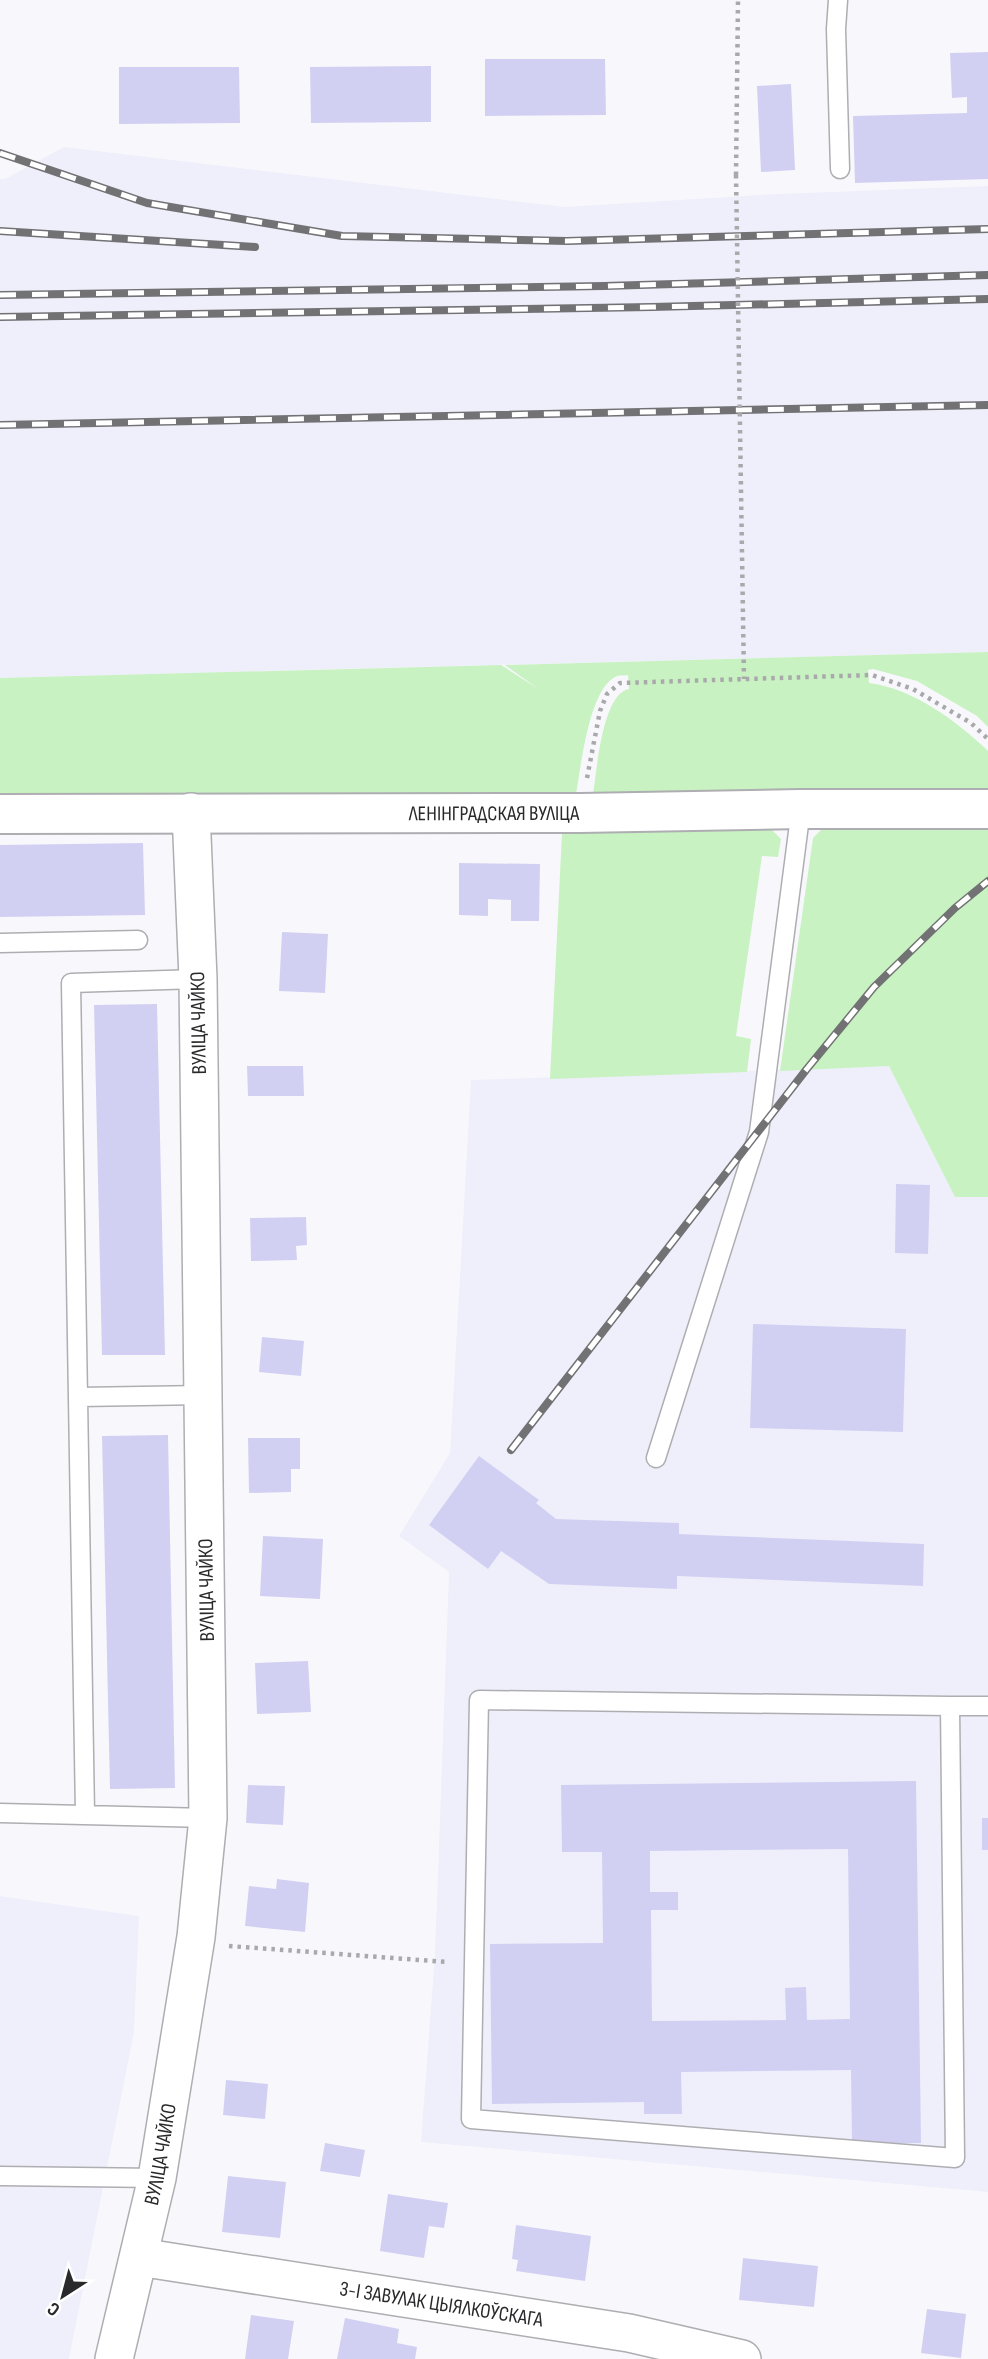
<svg xmlns="http://www.w3.org/2000/svg" width="988" height="2359" font-family="'Sofia Sans Condensed',sans-serif">
<rect width="100%" height="100%" fill="#f8f8fc"/>
<path fill="#efeffb" d="M64,147L565,207L776,194L988,186V652L0,678V179H5Z
M889,1066L955,1196L988,1197V2192L421,2142L435,1953L449,1572L399,1536L450,1453L471,1080Z
M0,1896L139,1916L134,2032L69,2359H0Z"/>
<path fill="#c8f2c1" d="M988,652V727L977,716L917,681L873,669L868,670L869,683C912,688 957,721 988,751V790L804,789L593,794C597,770 602,694 629,689L628,675C624,676 620,675 617,676C589,687 581,767 576,794L0,798V678L501,665L540,690L505,665Z
M988,823V1197H955L889,1066L780,1071L813,838L823,828Z
M771,829L781,839L778,857L762,856L736,1036L751,1039L747,1072L550,1079L562,833Z"/>
<path fill="#d1d0f3" fill-rule="evenodd" d="M988,52V179L855,183L853,116L967,113V97L952,98L950,53Z
M485,59H605L606,115L485,116Z
M431,66V122L311,123L310,67Z
M119,67H239L240,123L119,124Z
M791,84L795,170L761,172L757,86Z
M143,843L145,915L0,917V845Z
M459,863L540,864L539,921H511V900L488,899V916L459,915Z
M282,932L328,934L325,993L279,991Z
M157,1004L165,1355H102L94,1005Z
M247,1066H303L304,1096H248Z
M896,1184L930,1185L928,1254L895,1253Z
M306,1217L307,1245L296,1246L297,1260L251,1261L250,1218Z
M753,1324L906,1329L903,1432L750,1428Z
M262,1337L304,1341L301,1376L259,1372Z
M168,1435L175,1788L110,1789L102,1436Z
M248,1438H300V1469H291V1492L249,1493Z
M479,1456L539,1500L536,1503L556,1519L679,1523V1534L924,1544L923,1586L677,1576V1589L549,1584L501,1551L488,1569L429,1525Z
M263,1536L323,1539L320,1599L260,1596Z
M308,1661L311,1712L257,1714L255,1663Z
M916,1781L921,2143L852,2144L851,2070L681,2072L682,2114H644V2102L492,2104L490,1944L603,1943L602,1852H562L561,1785ZM848,1849L850,2019L807,2020L806,1987L785,1988L786,2020L652,2021L651,1910H678V1892H650V1851Z
M248,1785L285,1786L283,1825L246,1823Z
M982,1818H988V1850H982Z
M277,1879L309,1883L305,1932L245,1926L249,1886L276,1889Z
M226,2080L268,2084L265,2119L223,2115Z
M325,2143L365,2150L360,2177L320,2171Z
M228,2176L286,2182L280,2238L222,2232Z
M388,2194L448,2203L444,2228L429,2226L424,2258L380,2251Z
M516,2225L591,2236L585,2281L516,2271L518,2260L512,2259Z
M743,2258L818,2266L814,2307L739,2300Z
M927,2309L966,2314L961,2358L921,2353Z
M251,2315L294,2321L288,2359H245Z
M345,2318L399,2329L397,2343L417,2347L415,2359H337Z"/>
<g fill="none" stroke-linecap="round" stroke-linejoin="round">
<g stroke="#aeaeb2" stroke-width="21">
<path id="lane" d="M838,0L836,29L840,169
M0,943L138,940
M79,1397L204,1395
M656,1458L759,1132L801,809
M950,1706L955,2158L471,2119L479,1700L950,1706H988
M0,1813L208,1818
M85,1814L71,983L198,979
M0,2176L157,2178"/>
</g>
<g stroke="#aeaeb2" stroke-width="40">
<g id="street">
<path id="s1" d="M139,2257L629,2333L742,2359"/>
<path id="s2" d="M114,2359L157,2178L196,1937L208,1818L198,979L191,812"/>
</g>
</g>
<g stroke="#aeaeb2" stroke-width="42">
<g id="secondary">
<path id="s3" d="M0,814L580,813L801,809H988"/>
</g>
</g>
<path stroke="#a9a9ac" stroke-width="4.5" stroke-dasharray="3.5 5" stroke-linecap="butt" d="M736,175L738,0
M587,778L600,711L607,694L620,683L872,675L913,689L971,723L988,739
M229,1946L447,1962"/>
<use href="#lane" stroke="#fff" stroke-width="18"/>
<use href="#street" stroke="#fff" stroke-width="37"/>
<use href="#secondary" stroke="#fff" stroke-width="38"/>
<g stroke="#727275" stroke-width="8">
<path id="rail" d="M0,153L147,203L342,236L567,241L988,229
M0,231L255,247
M0,295L604,286L988,275
M0,317L652,307L988,299
M0,425L988,405
M511,1450L806,1070L874,987L955,908L988,881"/>
</g>
<use href="#rail" stroke="#fff" stroke-width="5" stroke-dasharray="16" stroke-linecap="butt"/>
<path stroke="#a9a9ac" stroke-width="4.5" stroke-dasharray="3.5 5" stroke-linecap="butt" d="M736,175L744,679"/>
</g>
<g text-anchor="middle" stroke-width="7" stroke-linejoin="round" paint-order="stroke">
<g font-size="21" fill="#29292b" stroke="#fff">
<text dy="7" stroke="none"><textPath href="#s3" startOffset="494">ЛЕНІНГРАДСКАЯ ВУЛІЦА</textPath></text>
<text transform="translate(198 1023) rotate(-91)" y="7">ВУЛІЦА ЧАЙКО</text>
<text transform="translate(206 1590) rotate(-91)" y="7">ВУЛІЦА ЧАЙКО</text>
<text dy="7" stroke="none"><textPath href="#s2" startOffset="210">ВУЛІЦА ЧАЙКО</textPath></text>
<text dy="7" stroke="none"><textPath href="#s1" startOffset="306">3-І ЗАВУЛАК ЦЫЯЛКОЎСКАГА</textPath></text>
</g>
</g>
<g transform="translate(63 2296) rotate(216)" stroke="#ffffff" stroke-width="5" paint-order="stroke">
<path d="M0-5L12 26L0 18L-12 26Z" fill="#29292b"/>
<text y="-10" font-size="19" font-weight="bold" text-anchor="middle" fill="#29292b">С</text>
</g>
</svg>
